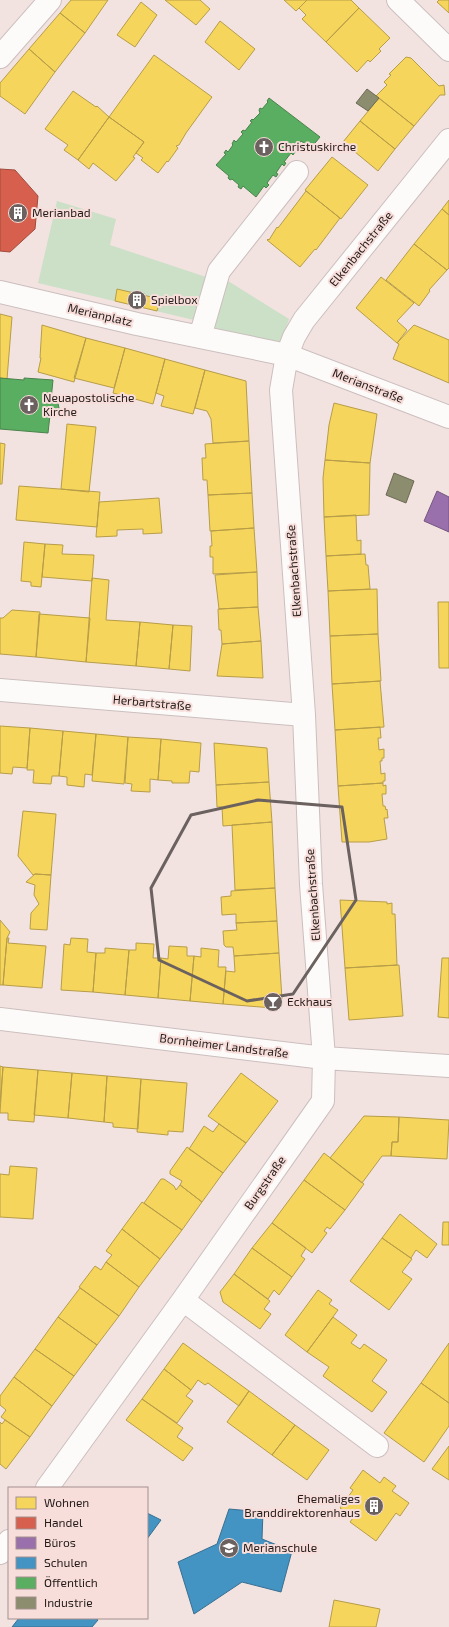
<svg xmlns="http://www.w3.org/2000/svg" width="449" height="1627" font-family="'Exo 2',sans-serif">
<rect width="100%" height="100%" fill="#f2e3e1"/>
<path fill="#ccdfc7" d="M57,201L116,219L110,245L206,277L194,320L38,283Z
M225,279L289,319L280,345L210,327Z"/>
<path fill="#f6d55c" stroke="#b79d48" d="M71,0H108L85,33L60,13Z
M165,0H200L210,9L196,25Z
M284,0H307L296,11Z
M307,0H351L359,8L326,42L302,19L306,15L299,8Z
M439,0H449V13L437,2Z
M141,2L157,15L135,47L117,35Z
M359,8L390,38L379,49L381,51L370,62L368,60L357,72L326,42Z
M60,13L85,33L55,72L29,49Z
M220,21L255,49L239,70L205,42Z
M29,49L55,72L25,114L0,96V83Z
M154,55L212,97L186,133L179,145L176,146L178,148L168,162L167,161L158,173L141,160L143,158L136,153L144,142L109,117Z
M406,57L411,58L439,86L444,85L445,95H440L414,126L376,96L387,85L384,82L391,75L389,74Z
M73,91L96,107L97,106L109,117L78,160L64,150L68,145L45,129Z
M379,98L414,126L395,149L360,121Z
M109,117L144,142L133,157L135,158L116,181L93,163L89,169L78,160Z
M360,121L395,149L378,171L343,142Z
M332,157L368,185L341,219L305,190Z
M306,191L340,218L316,250L315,249L300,267L267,240L268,239L269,240L277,227L278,228Z
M449,200V215L442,209Z
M442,209L449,215V268L447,270L414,244Z
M414,244L447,270L429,290L430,291L419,306L386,280Z
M381,277L414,303L397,321L407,330L397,343L356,308Z
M117,289L160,299L157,311L115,301Z
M0,314L12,317L7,379L0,378Z
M42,325L86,338L74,382L38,372L41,358H40Z
M414,325L449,340V383L393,359L399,344L397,343Z
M86,338L125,348L114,388L74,378Z
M125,348L165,359L153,404L113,393Z
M165,359L205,370L193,414L161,406L164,396L156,393Z
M205,370L246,381L249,441L213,443L211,419L207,411L195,408Z
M334,403L377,414L370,463L325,460L329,425Z
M67,424L96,427L89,492L61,489Z
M249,441L252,493L208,495L207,480H203L202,458H206L205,444Z
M0,443L5,444L2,484H0Z
M325,460L370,463L369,515L324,517L323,478Z
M19,486L100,492L97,527L16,520Z
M252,493L254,528L210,531L208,495Z
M159,498L162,533L143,534V529L117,530V536L96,537L99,502Z
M356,515L357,541L361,540V554L326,556L324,517Z
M254,528L257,572L213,574V557H210V546H212L211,531Z
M24,542L45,544L41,587L31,586V582L21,581Z
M45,544L63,545L62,554L94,555L92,581L42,577Z
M365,554L366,565H368L370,589L328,591L326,556Z
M257,572L258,607L219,609L215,575Z
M92,578L109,580L106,620L140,622L136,666L86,662Z
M377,589L378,634L330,636L328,591Z
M438,602H449V668H439Z
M258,607L261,641L222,644L221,630H219L218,609Z
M12,610L40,612L36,657L0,654V618H3Z
M39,614L90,618L86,662L36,657Z
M140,622L173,625L169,669L136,666Z
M173,625L192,626L190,671L169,669Z
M378,634L381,681L332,684L330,636Z
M261,641L263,678L217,676L222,644Z
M380,681L384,727L335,730L332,684Z
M0,726L30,728L27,768L13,767L12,774L0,773Z
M380,727L381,738H378L379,750L384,749V758H382V761H380L381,774L385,773V781H383V783L338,786L335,730Z
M30,728L63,731L59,776H52L51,784L33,783L34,770H27Z
M63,731L96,734L92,775L85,774L84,787L67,785V777L59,776Z
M96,734L128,737L124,784L92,781Z
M128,737L161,739L158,780L150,779V792L131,791L132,784L125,783Z
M161,739L201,743L199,772L190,771L189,783H172V781L158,780Z
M214,743L267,748L269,782L216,785Z
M269,782L272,822L223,826L222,807H217L216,785Z
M383,783V786L386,785V794H382L383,806H385L386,810L387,809L388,818H384L387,839L369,842H342L338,786Z
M23,811L56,814L51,875L35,874L33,875L18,856Z
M272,822L275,888L235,890L232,825Z
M35,874L51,875L47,930L30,929L31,913L39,904L34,895L35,885L26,882Z
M275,888L277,921L236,923V914L222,915L221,897L231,896V891Z
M340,900L387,902V904L392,903V914H395L397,965L345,968Z
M0,920L10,932L7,938L3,985H0Z
M277,921L279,953L234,956L233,947H226L224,945L223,931L237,930L236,923Z
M7,938H9L8,943L46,946L42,988L3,985Z
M71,938L88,939L87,952L96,953L93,992L61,990L64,944L70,945Z
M136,943L154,944L153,958H161L158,998L125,995L129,950H136Z
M169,946L187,947V956H194L190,1001L158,998L161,958L168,959Z
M105,948L129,950L125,995L93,992L96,953H105Z
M201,948L219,950L218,967H226L223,1004L190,1001L194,956L201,957Z
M279,953L282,999L273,1008L223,1004L226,971L235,972L234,956Z
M442,958H449V1018L438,1017Z
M399,965L403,1016L349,1020L345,968Z
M0,1066L3,1067L0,1103Z
M3,1067L38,1070L34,1122L8,1120V1113H0Z
M38,1070L72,1073L68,1118L34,1115Z
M72,1073L107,1076L104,1122L68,1118Z
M241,1073L278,1101L246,1143L208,1116Z
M107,1076L141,1079L138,1129L113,1127V1123L104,1122Z
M141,1079L187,1083L183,1132L168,1131V1135L137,1132Z
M364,1116L399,1117L398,1142H392L391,1156H382L362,1183L330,1158Z
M399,1117L449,1120L447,1159L391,1156L392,1142H398Z
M219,1124L246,1143L223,1173L189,1149L204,1126L213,1132Z
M187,1147L223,1173L202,1202L180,1185L182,1181L170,1174V1171Z
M324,1153L364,1184L345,1210L304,1180Z
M10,1166L37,1168L33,1219L0,1217V1174L9,1175Z
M161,1179H164L174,1186L176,1190L180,1185L202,1202L182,1230L144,1203Z
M304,1180L345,1210L330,1229L327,1227L324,1231L327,1233L312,1253L272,1223Z
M142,1202L182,1230L160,1259L122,1229Z
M400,1214L437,1244L427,1258L416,1250L411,1258L382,1238Z
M443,1222H449V1245H442Z
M272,1223L306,1248L301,1256L305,1259L292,1277L252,1248Z
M122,1229L160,1259L139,1287L106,1262L112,1255L106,1251Z
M382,1238L412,1259L402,1272L412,1279L389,1310L350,1281Z
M252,1248L292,1277L279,1295L274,1290L268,1299L234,1274Z
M106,1262L139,1287L119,1316L79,1287L95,1266L101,1270Z
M234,1274L270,1301L264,1309L271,1314L260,1329L223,1302L220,1292Z
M80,1288L119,1316L97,1345L58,1317Z
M318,1290L332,1300L329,1304L338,1310L307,1352L285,1335Z
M58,1317L97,1345L74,1376L35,1349Z
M333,1317L357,1335L351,1343L360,1349L364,1344L387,1360L372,1381L387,1392L372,1412L323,1376L329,1367L307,1352Z
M183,1343L249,1391L239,1406L208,1383L205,1385L198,1380L191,1390L164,1369Z
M449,1343V1403L421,1383Z
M35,1349L74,1376L52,1406L14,1377Z
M164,1369L191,1390L186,1396L193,1401L177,1423L142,1399Z
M14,1377L52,1406L30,1437L1,1417L6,1410L0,1405V1396Z
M421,1383L449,1403V1426L424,1462L384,1433Z
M249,1391L295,1425L272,1455L227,1422Z
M142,1399L183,1428L177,1437L193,1448L183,1461L126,1420Z
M5,1420L30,1437L6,1469L0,1464V1422L2,1424Z
M295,1425L329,1450L307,1480L272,1455Z
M449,1446V1480L432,1469Z
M363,1470L380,1483L384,1477L396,1486L392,1491L409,1503L400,1516L396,1513L376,1541L350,1522L353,1518L340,1508L353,1490L350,1488Z
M334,1600L380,1609L376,1627H329Z"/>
<path fill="#d6604d" stroke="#a04b3d" d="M0,169L15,170L38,196L35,229L10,252L0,251Z"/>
<path fill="#9970ab" stroke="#76567f" d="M437,491L449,497V532L424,521Z"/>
<path fill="#4393c3" stroke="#396f90" d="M229,1509L263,1512L262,1539L292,1551L281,1592L242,1582L194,1614L178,1562L217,1544Z
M147,1513L161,1520L147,1539Z
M19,1618H95L98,1620L92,1627H12Z"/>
<path fill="#5aae61" stroke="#4a824b" d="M269,98L320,137L311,148L301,141L294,150L295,152L293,155L291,153L284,162L286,163L284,166L282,164L276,173L278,174L276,177L273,175L267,183L269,185L266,188L264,186L256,197L243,186L241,189L238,187L239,185L232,179L230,180L228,178L229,176L216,165L226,154L224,153L226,150L228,152L233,145L232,144L234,140L236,142L243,134L241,132L243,130L245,131L252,122L250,121L252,119L253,120L260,113L259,110L260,108L262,109L268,102L267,101Z
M0,378L24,380V378L53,380L51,400L58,403L59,408L56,413L50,415L48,433L0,429Z"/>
<path fill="#8c8c6e" stroke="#6c6a54" d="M367,89L379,98L368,111L356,103Z
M394,473L414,481L406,503L386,495Z"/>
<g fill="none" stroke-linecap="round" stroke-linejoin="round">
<g stroke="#cbbfbe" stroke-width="24">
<path id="street" d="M398,0L449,50
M0,57L50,0
M0,292L137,324L287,355L449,417
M200,337L219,271L297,172
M0,690L304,715
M0,1019L324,1058L449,1066
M183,1300L377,1446
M47,1488L183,1300L323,1101L324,1058L311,884L304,715L281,390L287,355L294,337L304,320L449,140
M0,1553L9,1541"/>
</g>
<use href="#street" stroke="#fdfbfa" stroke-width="22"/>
</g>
<path fill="none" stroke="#6b615f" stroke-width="3" stroke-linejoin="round" d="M258,800L342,807L356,900L293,994L247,1001L159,960L151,888L191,815Z"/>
<defs>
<g id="church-disc" transform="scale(1)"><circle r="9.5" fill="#6b615f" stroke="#f8dedb"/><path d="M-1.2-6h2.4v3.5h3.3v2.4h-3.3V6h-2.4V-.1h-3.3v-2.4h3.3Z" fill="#fff"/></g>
<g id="building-disc" transform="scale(1)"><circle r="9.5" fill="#6b615f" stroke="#f8dedb"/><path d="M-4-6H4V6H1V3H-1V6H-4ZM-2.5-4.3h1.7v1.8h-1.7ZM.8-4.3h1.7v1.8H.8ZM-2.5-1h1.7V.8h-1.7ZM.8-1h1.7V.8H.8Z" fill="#fff"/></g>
<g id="bar-disc" transform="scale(1)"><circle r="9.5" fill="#6b615f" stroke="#f8dedb"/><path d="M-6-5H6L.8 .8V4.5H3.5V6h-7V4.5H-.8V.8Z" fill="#fff"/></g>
<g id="school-disc" transform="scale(1)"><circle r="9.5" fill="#6b615f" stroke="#f8dedb"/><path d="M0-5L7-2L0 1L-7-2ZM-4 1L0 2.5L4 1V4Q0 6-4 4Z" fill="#fff"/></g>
</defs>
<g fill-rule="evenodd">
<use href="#church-disc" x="264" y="147"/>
<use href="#building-disc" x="18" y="213"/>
<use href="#building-disc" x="137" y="300"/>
<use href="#church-disc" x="29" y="405"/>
<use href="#bar-disc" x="273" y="1002"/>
<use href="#building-disc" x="374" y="1506"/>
<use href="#school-disc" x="229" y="1548"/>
</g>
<g text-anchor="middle" stroke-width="4" stroke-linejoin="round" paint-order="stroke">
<g font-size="12" fill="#231b19" stroke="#f8dedb" text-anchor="start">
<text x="278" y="151">Christuskirche</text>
<text x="32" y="217">Merianbad</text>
<text x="151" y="304">Spielbox</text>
<text x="43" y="402">Neuapostolische<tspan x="43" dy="14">Kirche</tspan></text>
<text x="287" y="1006">Eckhaus</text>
<text x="360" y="1503" text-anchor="end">Ehemaliges<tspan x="360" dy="14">Branddirektorenhaus</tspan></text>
<text x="243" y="1552">Merianschule</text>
</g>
<g font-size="12" fill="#231b19" stroke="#f8dedb">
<text transform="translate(361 249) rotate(-51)" y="4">Elkenbachstraße</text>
<text transform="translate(100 315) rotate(13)" y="4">Merianplatz</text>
<text transform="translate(368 386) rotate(21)" y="4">Merianstraße</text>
<text transform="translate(294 571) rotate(-94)" y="4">Elkenbachstraße</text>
<text transform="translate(152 703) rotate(5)" y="4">Herbartstraße</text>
<text transform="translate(313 895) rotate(-94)" y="4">Elkenbachstraße</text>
<text transform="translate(224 1046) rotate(7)" y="4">Bornheimer Landstraße</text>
<text transform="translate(265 1183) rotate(-55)" y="4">Burgstraße</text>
</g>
</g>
<rect x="8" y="1487" width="140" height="132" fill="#f8dedb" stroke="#a3908d"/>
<rect x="16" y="1497" width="20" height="12" fill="#f6d55c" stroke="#a3908d"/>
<text x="44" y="1507" font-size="12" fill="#231b19">Wohnen</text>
<rect x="16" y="1517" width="20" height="12" fill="#d6604d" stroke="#a3908d"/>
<text x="44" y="1527" font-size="12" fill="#231b19">Handel</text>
<rect x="16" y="1537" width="20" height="12" fill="#9970ab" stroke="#a3908d"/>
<text x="44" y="1547" font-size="12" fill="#231b19">Büros</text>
<rect x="16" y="1557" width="20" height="12" fill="#4393c3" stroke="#a3908d"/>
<text x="44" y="1567" font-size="12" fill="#231b19">Schulen</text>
<rect x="16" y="1577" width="20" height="12" fill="#5aae61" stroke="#a3908d"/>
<text x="44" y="1587" font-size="12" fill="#231b19">Öffentlich</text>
<rect x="16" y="1597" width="20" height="12" fill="#8c8c6e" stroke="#a3908d"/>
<text x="44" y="1607" font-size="12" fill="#231b19">Industrie</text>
</svg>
